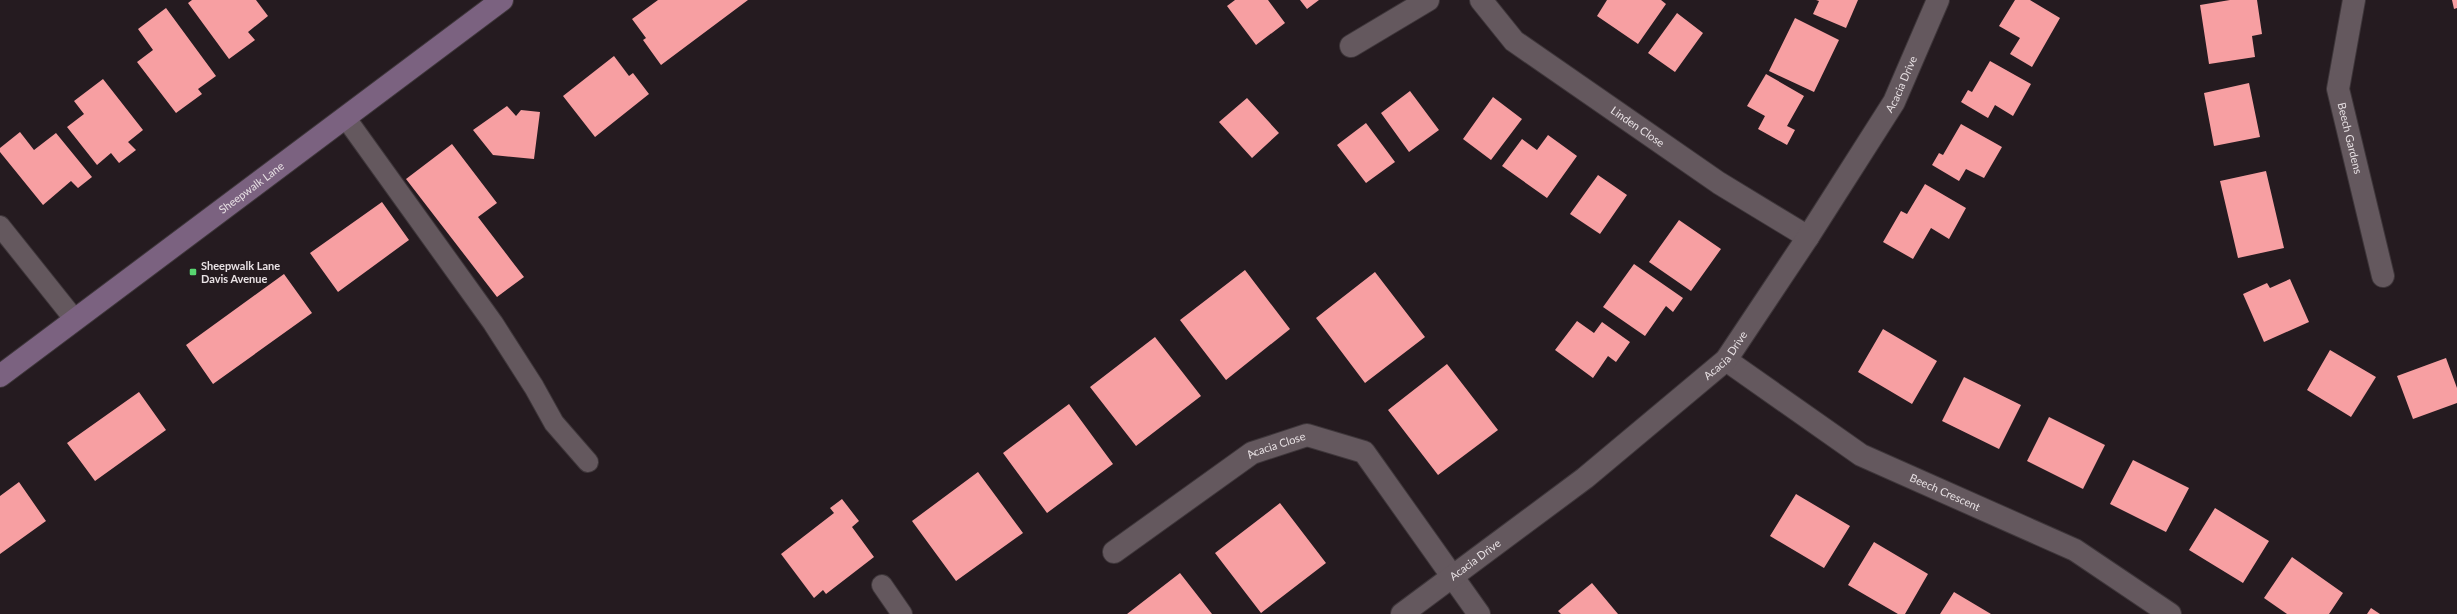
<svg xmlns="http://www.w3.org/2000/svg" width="2457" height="614" font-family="Lato,sans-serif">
<rect width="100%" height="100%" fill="#251b20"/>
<path fill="#f79fa2" d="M192,0H256L268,16L248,32L255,40L229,59L188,3Z
M658,0H748L661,65L643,40L646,38L632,19Z
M1235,0H1268L1285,23L1256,45L1227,6Z
M1300,0H1319L1307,9Z
M1607,0H1661L1666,4L1638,44L1597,16Z
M1816,0H1858L1846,28L1813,14L1819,1Z
M2015,0H2030L2060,18L2032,67L2010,54L2020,38L1999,26Z
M2230,0H2257L2262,34L2252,36L2255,57L2209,64L2200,5Z
M2452,0H2457V8L2454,9Z
M166,8L216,76L198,89L202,94L176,113L137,62L153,50L138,29Z
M1677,13L1703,33L1675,72L1648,53Z
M1795,18L1839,40L1814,92L1769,71Z
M614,56L629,76L633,73L649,94L595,137L563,96Z
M1990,61L2031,84L2013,116L1995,105L1988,118L1961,102L1968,90L1972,92Z
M1766,74L1804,96L1787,126L1795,130L1787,145L1758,129L1765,116L1747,106Z
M103,79L143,130L128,142L136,150L119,163L111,153L97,165L67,127L84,114L74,101Z
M2249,83L2260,137L2214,146L2204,93Z
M1410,91L1439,130L1409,152L1381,113Z
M1493,97L1522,119L1491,160L1463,139Z
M1247,98L1279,133L1252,158L1219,122Z
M507,106L516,116L521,110L540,112L534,159L493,155L473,130Z
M1366,123L1395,162L1366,183L1337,145Z
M1961,124L2002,147L1984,178L1966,169L1959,181L1932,165L1939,153L1943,155Z
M20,132L34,150L56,133L92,177L78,188L71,181L43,205L0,152V148Z
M1548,135L1577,156L1547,198L1502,166L1522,139L1537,150Z
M452,144L497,203L478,217L524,277L497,297L406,179Z
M2266,171L2284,248L2238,258L2220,181Z
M1598,175L1627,195L1600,234L1570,214Z
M1925,184L1966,208L1949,239L1931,228L1913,259L1883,242L1901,211L1907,214Z
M382,202L409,240L338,292L310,253Z
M1679,220L1721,249L1691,291L1649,262Z
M1634,264L1683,298L1673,312L1666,306L1645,336L1603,307Z
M1245,270L1290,329L1226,380L1180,320Z
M1375,272L1425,337L1365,383L1316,318Z
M284,274L312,313L213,384L186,345Z
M2290,279L2309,322L2264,342L2243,294L2267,283L2270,288Z
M1577,321L1594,333L1602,322L1630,342L1616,362L1608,356L1593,378L1555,350Z
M1883,329L1937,361L1912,404L1858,372Z
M1155,337L1201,396L1136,446L1090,387Z
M2330,350L2376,377L2351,417L2307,390Z
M2446,358L2457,388V403L2413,419L2397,376Z
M1447,364L1498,430L1438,475L1388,410Z
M1964,377L2021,405L1999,449L1942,421Z
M139,392L166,430L95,481L67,443Z
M1069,404L1113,464L1047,513L1003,453Z
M2049,417L2105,445L2083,489L2027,461Z
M2133,460L2189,488L2166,532L2110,504Z
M978,472L1023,533L956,581L912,521Z
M19,482L46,521L0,554V496Z
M1796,494L1850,526L1824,568L1770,536Z
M842,499L859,521L852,527L874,557L826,594L823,590L814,598L781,554L834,513L830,508Z
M1280,503L1326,563L1261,613L1215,553Z
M2215,508L2269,541L2243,583L2189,550Z
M1874,542L1928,574L1905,614H1898L1848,585Z
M2292,557L2343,593L2329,614H2287L2264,598Z
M1180,573L1212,614H1127Z
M1592,583L1618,614H1561L1558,611Z
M1954,592L1991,614H1940Z
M2371,608L2380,614H2367Z"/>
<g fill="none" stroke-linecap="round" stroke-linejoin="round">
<g stroke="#3e363a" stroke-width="22">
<path id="lane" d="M345,117L493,323L534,387L554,423L588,462
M0,226L75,320
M882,585L902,614"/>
</g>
<g stroke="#3e363a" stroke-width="24">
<g id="street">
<path id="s1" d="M1481,0L1514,41L1719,183L1808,237"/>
<path id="s2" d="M2354,0L2338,89L2383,276"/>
<path d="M1351,46L1428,0"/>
<path id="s3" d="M1726,360L1861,455L2075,550L2170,614"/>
<path id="s4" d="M1114,552L1252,453L1307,435L1364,452L1479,614"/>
<path id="s5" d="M1402,614L1585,478L1726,360L1808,237L1894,102L1938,0"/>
</g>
</g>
<g stroke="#3e363a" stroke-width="24">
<g id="secondary">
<path id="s6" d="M0,376L502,0"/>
</g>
</g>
<use href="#lane" stroke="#64585e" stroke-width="20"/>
<use href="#street" stroke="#64585e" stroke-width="22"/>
<use href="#secondary" stroke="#7b6280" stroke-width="22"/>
</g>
<rect fill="#58d570" stroke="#251b20" stroke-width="1.5" x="189" y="268" width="8" height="8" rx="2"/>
<g text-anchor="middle" stroke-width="4" stroke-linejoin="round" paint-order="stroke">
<g font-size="11" fill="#e8e1e4" stroke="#251b20">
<text dy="4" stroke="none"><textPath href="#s5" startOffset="739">Acacia Drive</textPath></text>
<text dy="4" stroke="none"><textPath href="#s1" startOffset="203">Linden Close</textPath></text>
<text dy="4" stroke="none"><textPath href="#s2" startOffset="141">Beech Gardens</textPath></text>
<text dy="4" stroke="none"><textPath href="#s6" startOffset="314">Sheepwalk Lane</textPath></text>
<text dy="4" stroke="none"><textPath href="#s5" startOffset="415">Acacia Drive</textPath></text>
<text dy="4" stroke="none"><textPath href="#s4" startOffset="195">Acacia Close</textPath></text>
<text dy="4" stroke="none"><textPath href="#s3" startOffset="257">Beech Crescent</textPath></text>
<text dy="4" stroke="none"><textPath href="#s5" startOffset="91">Acacia Drive</textPath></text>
</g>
<g font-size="11" font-weight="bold" fill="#e8e1e4" stroke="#251b20" text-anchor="start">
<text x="201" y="270">Sheepwalk Lane<tspan x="201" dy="13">Davis Avenue</tspan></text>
</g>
</g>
</svg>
